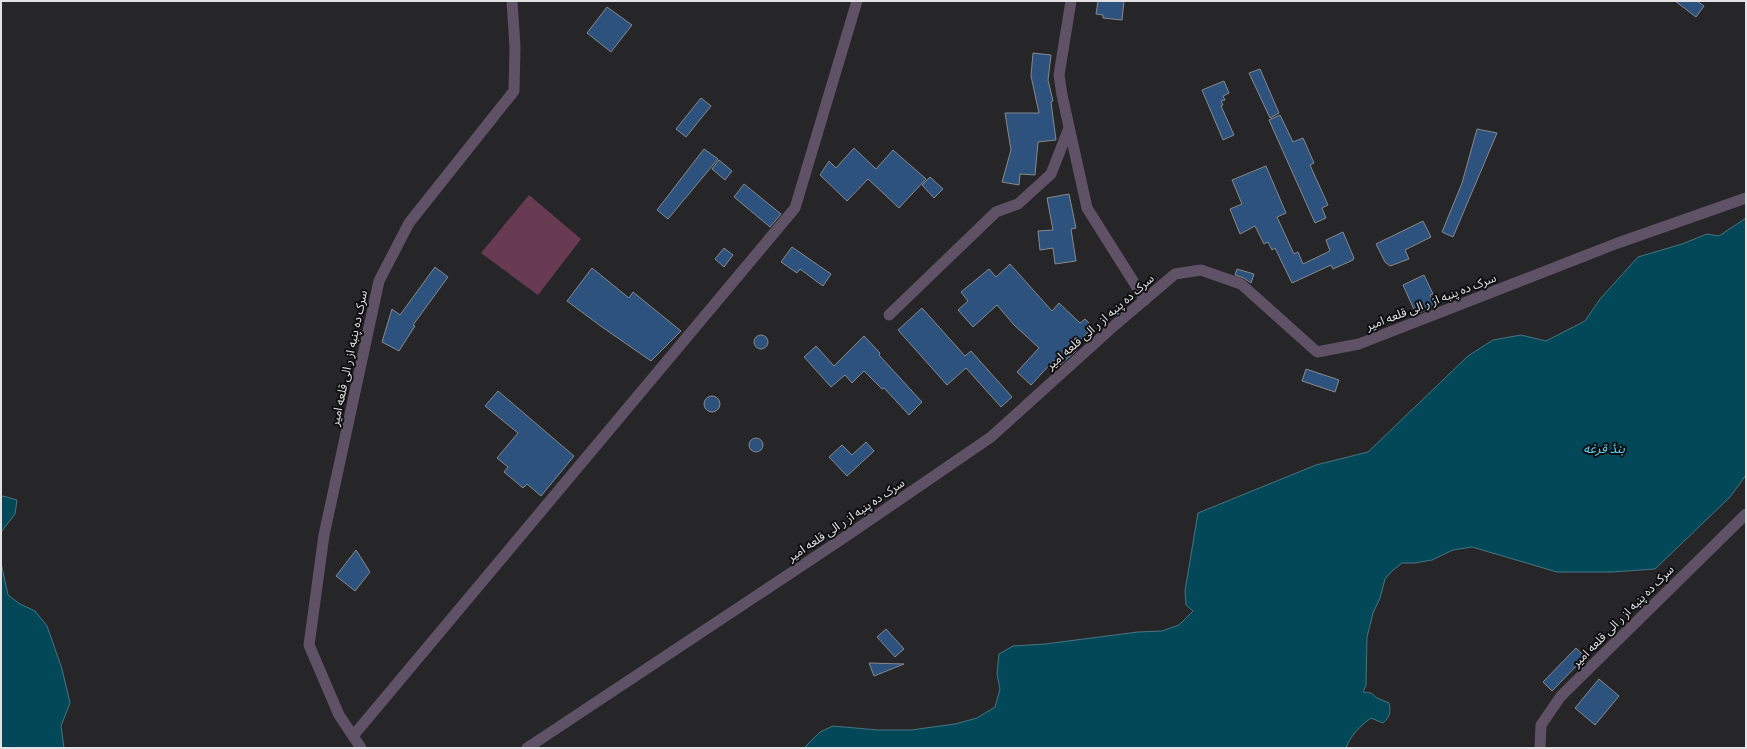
<svg xmlns="http://www.w3.org/2000/svg" width="1747" height="749" font-family="'IBM Plex Sans','Noto Sans Arabic',sans-serif">
<rect width="100%" height="100%" fill="#262629"/>
<path fill="#683b53" d="M529,195L581,239L538,295L481,253Z"/>
<path fill="#034859" stroke="#467683" d="M1746,218V475L1730,497L1655,569L1612,572H1557L1472,547L1453,550L1432,560L1415,563H1402L1392,571L1385,579L1380,598L1373,613L1367,637L1366,685L1363,692L1371,693L1377,698L1389,703C1391,712 1390,717 1383,723L1371,718C1361,725 1350,736 1346,748H804L820,732L833,726L878,730H911L955,724L977,718L995,707L1000,689L997,674L999,654L1013,646L1045,644L1138,632L1162,631L1179,625L1193,611L1186,605L1185,591L1198,513L1316,465L1368,452L1468,356L1493,340L1521,335L1546,341L1585,321L1600,299L1638,257L1682,244L1707,234L1719,236Z
M3,496L17,500L15,514L1,532V497Z
M1,563L8,595L20,604L35,611L47,626L62,669L70,703L61,726L64,748H1Z"/>
<path fill="#2c527d" stroke="#87898b" d="M1098,1H1124L1122,20L1103,18V15L1096,14Z
M1675,1H1697L1704,6L1696,17Z
M607,7L632,25L611,52L587,33Z
M1033,53L1051,55L1048,80L1053,101L1051,102L1056,140L1038,142L1035,175L1020,174L1019,185L1002,182L1011,150L1005,113H1039L1031,76Z
M1260,69L1279,113L1270,118L1249,73Z
M1224,81L1229,93L1223,96L1225,100L1221,101L1223,105L1221,106L1234,135L1223,140L1202,90Z
M701,98L711,106L686,137L676,129Z
M1280,115L1293,142L1303,138L1314,163L1310,165L1328,205L1322,208L1326,218L1315,223L1269,120Z
M1477,129L1497,133L1453,237L1442,232L1462,183Z
M854,148L876,169L893,150L926,179L899,208L868,179L847,201L820,175L829,161L836,168Z
M704,149L718,159L668,219L657,210Z
M719,160L732,171L725,180L712,169Z
M1266,166L1286,213L1277,217L1294,254L1298,252L1303,264L1330,251L1326,240L1343,232L1354,258L1353,260L1333,269L1331,265L1292,283L1275,248L1272,250L1268,242L1264,244L1255,226L1240,234L1230,209L1242,204L1232,180Z
M930,177L943,189L934,198L922,185Z
M744,184L781,214L770,227L734,197Z
M1069,194L1076,228L1071,229L1076,261L1055,264L1053,248L1040,250L1038,231L1053,230L1047,198Z
M1423,221L1431,237L1405,250L1409,259L1390,266L1385,262L1376,244Z
M792,247L831,274L823,286L800,269L797,273L781,262Z
M724,248L733,255L724,267L715,259Z
M1010,264L1052,311L1059,303L1080,323L1085,319L1093,327L1074,347L1078,349L1060,365L1054,360L1031,385L1017,372L1039,348L1014,325L997,305L973,327L958,310L968,301L961,292L989,269L996,277Z
M435,267L448,277L413,325L415,326L399,351L382,342L392,309L400,315Z
M592,268L629,298L633,292L681,331L651,361L602,327L567,301Z
M1237,269L1254,274L1251,283L1244,278L1235,275Z
M1424,275L1433,294L1430,295L1436,306L1416,314L1403,285Z
M922,308L965,356L971,351L1012,397L1001,407L966,368L947,385L898,330Z
M754 342a7 7 0 1 1 14 0a7 7 0 1 1-14 0Z
M864,336L880,353L879,355L922,402L909,415L884,388L882,389L864,371L852,383L845,375L831,387L804,357L816,346L834,366Z
M1306,369L1339,380L1335,392L1302,381Z
M498,391L574,456L541,496L527,484L523,488L504,472L508,467L497,458L518,433L485,406Z
M704 404a8 8 0 1 1 16 0a8 8 0 1 1-16 0Z
M749 445a7 7 0 1 1 14 0a7 7 0 1 1-14 0Z
M866,442L874,451L847,476L829,457L842,445L852,455Z
M356,550L370,572L355,591L336,576Z
M886,629L904,649L895,657L877,637Z
M1576,648L1585,657L1552,691L1543,682Z
M869,663L904,664L874,676Z
M1599,679L1619,696L1595,725L1575,708Z"/>
<g fill="none" stroke-linecap="round" stroke-linejoin="round">
<path stroke="#605266" stroke-width="11" d="M1071,1L1059,75L1062,95L1087,208L1145,300
M889,315L996,212L1018,204L1051,174L1069,128
M353,736L795,208L857,1"/>
<path stroke="#605266" stroke-width="11" d="M361,748L339,715L309,645L324,535L379,281L409,223L514,91L515,47L512,1
M527,748L845,537L991,437L1115,325L1175,274L1201,270L1241,284L1317,352L1359,344L1615,244L1746,198
M1540,748L1541,725L1561,696L1746,514"/>
</g>
<g text-anchor="middle" stroke-width="4" stroke-linejoin="round" paint-order="stroke">
<g font-size="12" fill="#e2e2e4" stroke="#0f0f11">
<text transform="translate(1431 302) rotate(-21)" y="4">سرک ده پنبه از ر الی قلعه امیر</text>
<text transform="translate(1100 322) rotate(-41)" y="4">سرک ده پنبه از ر الی قلعه امیر</text>
<text transform="translate(349 358) rotate(-78)" y="4">سرک ده پنبه از ر الی قلعه امیر</text>
<text transform="translate(846 520) rotate(-34)" y="4">سرک ده پنبه از ر الی قلعه امیر</text>
<text transform="translate(1623 616) rotate(-45)" y="4">سرک ده پنبه از ر الی قلعه امیر</text>
</g>
<g font-size="13" font-style="italic" fill="#5ed0f3" stroke="#0f0f11">
<text x="1604" y="453">بندٔ قرغه</text>
</g>
</g>
<rect width="1747" height="749" fill="none" stroke="#e2e2e4" stroke-width="4"/>
</svg>
